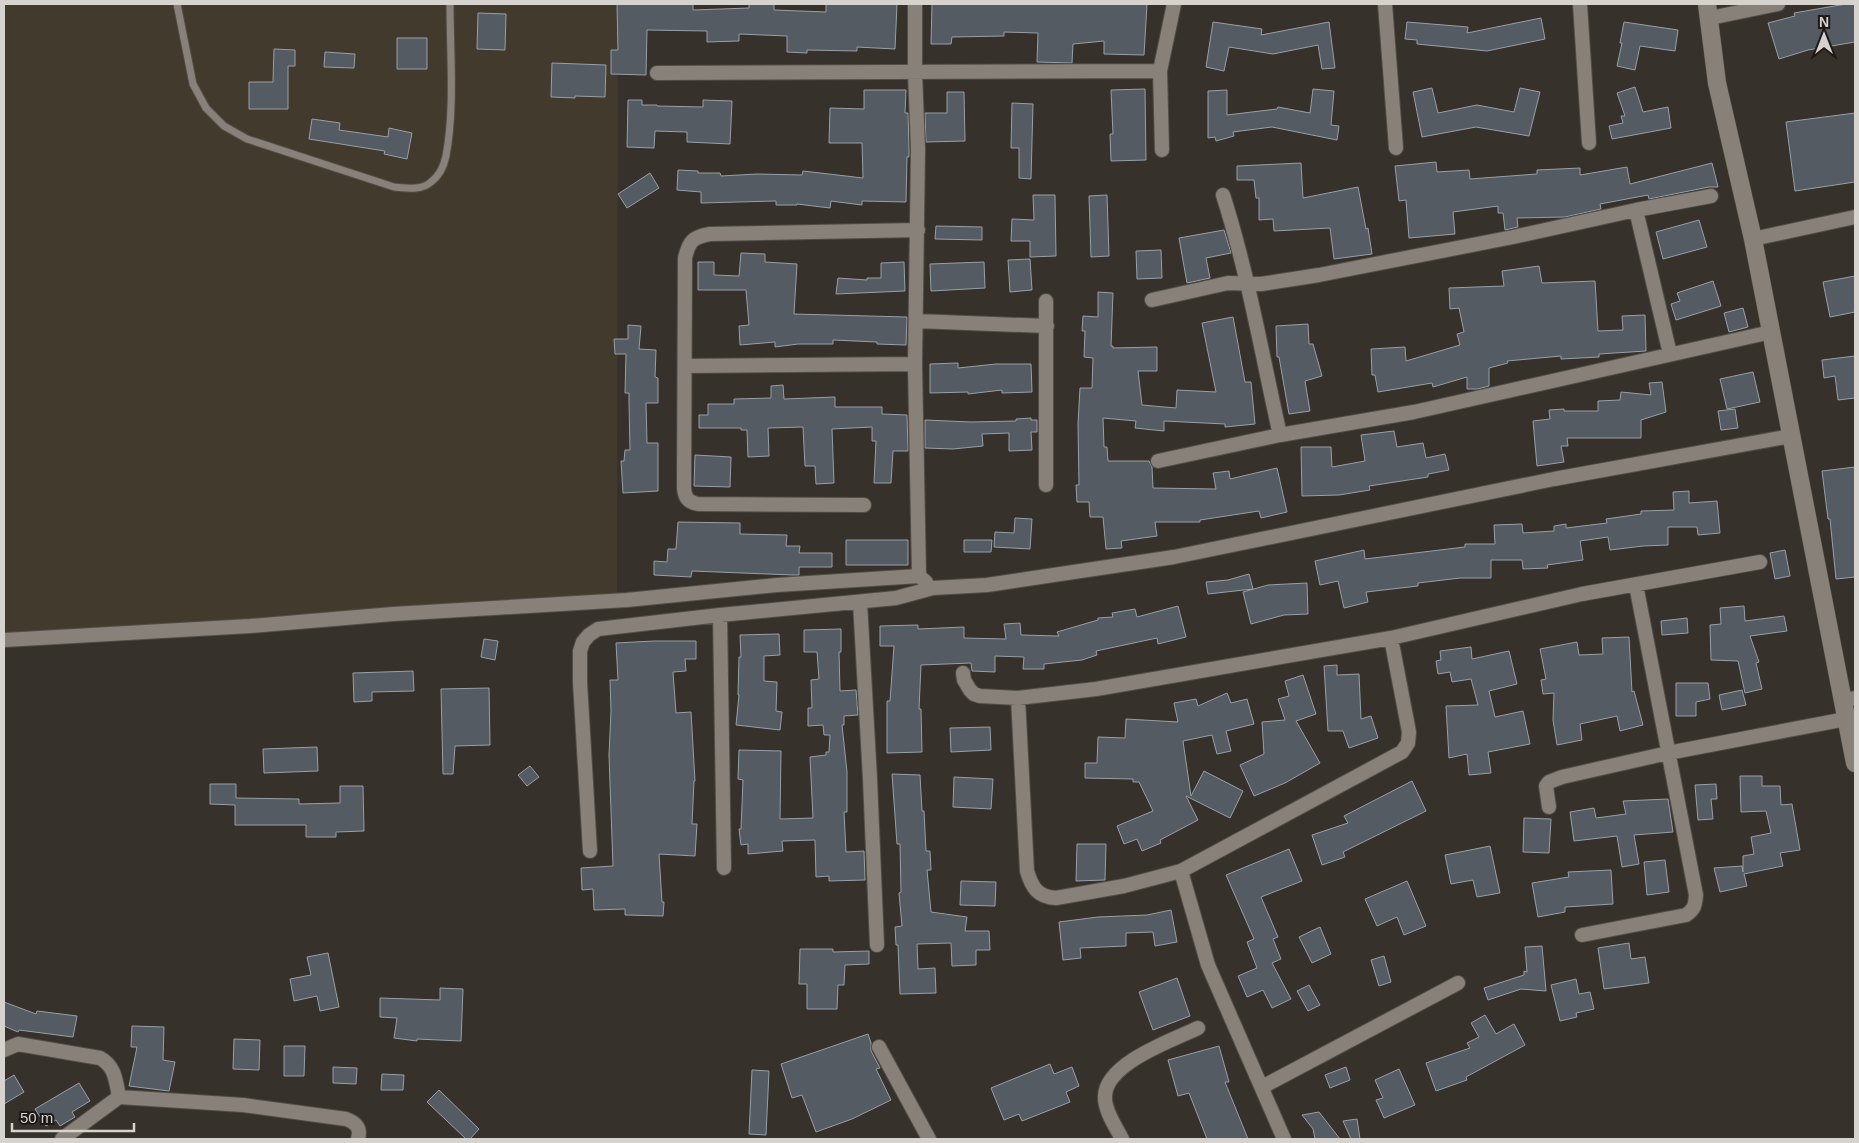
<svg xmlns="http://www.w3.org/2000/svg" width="1859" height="1143" font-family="Helvetica,sans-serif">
<rect width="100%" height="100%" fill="#36312a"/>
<path fill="#433a2e" d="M4,4H618L617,597L4,639Z"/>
<path fill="#545b62" stroke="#989fa7" d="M617,4H693V10L749,8V4H774V10L826,12V4H897L895,49L857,47V51L807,50V53L787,52V36L739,34V41L707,42V31L647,30L646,75L611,74V50H618Z
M932,4H1147L1144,55L1104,54V41L1073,44L1072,63L1037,62L1038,33L1004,32V36L952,37L951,44H931Z
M1846,4H1855V42L1808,50L1779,59L1768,23L1795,16L1794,13Z
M478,13L506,14L505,50L477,49Z
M1541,18L1545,39L1487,51L1417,44V40L1405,39L1407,22L1468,27L1467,33Z
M1213,22L1262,29L1261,35L1329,22L1335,68L1322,69L1318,45L1273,54L1229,47L1224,71L1206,67Z
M1624,22L1678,30L1675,51L1640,46L1635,70L1617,66L1622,43H1620Z
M397,38H427V69H397Z
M274,49L295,50V66H288V109H249V82H273Z
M325,52L355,54L354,68L324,67Z
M552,63L606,65L605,97L575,96V98L551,97Z
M1635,87L1643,112L1668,107L1671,128L1612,139L1609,126L1623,123L1621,116H1625L1617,93Z
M1432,88L1438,113L1477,105L1514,112L1520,88L1540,92L1529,136L1476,127L1422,137L1413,92Z
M1145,89L1146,160L1111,161L1110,134H1113L1111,90Z
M1313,89L1334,91L1331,125L1339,126L1337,140L1272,127L1233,132L1234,136L1216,141L1215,137L1208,138V91L1227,90V115L1277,109L1278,107L1310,113Z
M864,90H906L905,113H908L909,149V157H907L906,202L862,201V205L831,201L830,208L797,204V205H776V201L701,203V192L677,190L678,170L698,171V173H720L721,176L757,174L802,175L803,171L863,178L862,143H829L830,108L864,109Z
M947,92H964L965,141L926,142L925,113H947Z
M628,100H642V105H657V106L703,107V100L732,101L730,144L687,142V132L655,131L654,148L627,147Z
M1012,103L1033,104L1031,179L1019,178V148H1011Z
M1855,113V182L1795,191L1786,122Z
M312,119L340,123L339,130L388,137L389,128L412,133L407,159L384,154L385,151L309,139Z
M1436,162L1437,172L1469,170L1470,179L1537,174V170L1580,168V175L1627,167L1630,184L1712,163L1718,187H1709L1649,199L1648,195L1600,204L1601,209L1565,217L1517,218L1518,227L1505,230L1503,213H1498V206L1453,212L1455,234L1409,238L1406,200L1399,201L1395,166Z
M1301,163L1303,198L1358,187L1366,229L1368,228L1372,254L1334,259L1330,228L1274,231L1273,219L1259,220V198H1256L1254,180H1237V166Z
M650,173L659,188L627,208L618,194Z
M1033,195H1055L1056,256L1030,257V241H1011L1012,219L1034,220Z
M1107,195L1109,256L1091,257L1089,196Z
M1699,220L1707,247L1663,259L1656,232Z
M936,226L982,227V240L935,239Z
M1224,230L1231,253L1206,258L1210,278L1187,283L1179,238Z
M1161,250L1162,278L1137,279L1136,251Z
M741,253L765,254V262L797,264L794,314L907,317L906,345L877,344V342L833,340V344H798L775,347V342L740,345L739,326L749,325L746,290H698V262H714V275L739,276Z
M1030,259L1032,290L1010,292L1008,260Z
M904,262L905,291L836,294L838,278L867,280V278H881V263Z
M984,262L985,288L931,291L930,264Z
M1539,266L1542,283L1595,281L1598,331L1623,330L1622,316L1645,315L1646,351L1599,354V357L1561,359V356L1507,361L1508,363L1489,368V386L1478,389H1467V377L1433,387L1432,383L1378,392L1375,375H1372L1371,349L1405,347L1406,361L1460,345L1457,334L1464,332L1459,308L1450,309L1449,288L1504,286L1502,271Z
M1855,276V312L1830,317L1823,282Z
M1713,281L1721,306L1676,320L1671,304L1680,301L1677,293Z
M1098,292L1113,293L1111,346H1113V348L1157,347V371H1138L1142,405L1176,408L1177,390L1216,392L1202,323L1233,317L1245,382H1251L1255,424L1225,427V424L1164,421V431L1135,428L1136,421L1103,418L1104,447H1107L1108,461H1149L1152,467L1153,488L1216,489L1213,473L1229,471L1230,479L1277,468L1287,512L1261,518L1259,511L1200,520V522H1155L1157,536L1121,541L1122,548L1106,549L1103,517H1090L1089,502H1077L1076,485H1079L1078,424L1080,388H1092L1093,358L1084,357L1085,331H1082L1083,316L1098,317Z
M1743,308L1748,327L1729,332L1724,313Z
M1308,324L1309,344H1313L1322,376L1305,381L1310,411L1289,414L1279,357H1277L1276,326Z
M628,325L641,326L639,349L656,350L655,377L658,378V403H646L647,443H658V491L623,493L621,461H624L625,450H630L629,402V393H625L626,354H615L614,339H628Z
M1855,356V398L1838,400L1835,376L1824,378L1822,360Z
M958,363V368L996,364H1031L1032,392L1002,393V390L968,394V392L930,393V364Z
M1753,372L1760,402L1727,409L1720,379Z
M1662,382L1666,412L1641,420V438H1567L1568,446H1561L1564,462L1537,466L1533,421L1550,419L1549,410L1564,409V411H1598V401L1620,400L1621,392L1651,395L1649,383Z
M783,385L784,399L835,397V407H882V414L907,415L908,451H893L891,483H874L876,441H872V427L832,429L834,483L816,484L815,466H805L803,427L768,428L769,456L748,457L747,430H741V428H699V415H708V404H734V399L771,398V386Z
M1735,409L1738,428L1721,430L1718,411Z
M1031,418V420H1037V432H1031L1032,450L1009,451V433L982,434L983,446L953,449L925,448V420L971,422L1016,421V419Z
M1394,431L1397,447L1423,443L1426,458L1445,454L1449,470L1428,474V477L1369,486L1370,490L1339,495L1302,496L1301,447H1331L1332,467L1365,461L1361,435Z
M695,455L731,457L730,487L694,486Z
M1855,467V577L1836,579L1830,519H1828L1822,471Z
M1689,491V503L1717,501L1720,533L1698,535L1697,527H1668V545L1643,546L1610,550L1608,537L1580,541L1583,560L1547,565L1548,568L1523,569L1522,560H1491V578H1460L1418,583V586L1366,592L1368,602L1344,608L1338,581L1320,585L1315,561L1364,550L1365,559L1465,547V544H1495L1494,525L1522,524L1523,533L1554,531V526L1566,524V528L1607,523L1606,519L1641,514V511L1674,510L1673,492Z
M1015,518L1032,519L1030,549L994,547L995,532L1014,533Z
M678,522L740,523V534L787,535L786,546H800L799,553H832V567H799V575H793L692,571L691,577L654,575V561L667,562L668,549H676Z
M846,540H908V565H846Z
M964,540H992L991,552H964Z
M1785,550L1790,576L1775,579L1770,553Z
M1249,574L1253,589L1208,594L1206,582L1228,580Z
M1307,583L1308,614L1284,615L1251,624L1243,592L1268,585Z
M1178,606L1186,637L1158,644L1157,638L1096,651L1097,655L1082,660L1044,664V669H1023L1024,657L995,656V672L972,671L971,663L921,665L919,709H921L922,752L887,753V701H890L894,646H880V626L918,625V629L964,627V638L1006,639L1004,624L1020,623L1021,635L1059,636L1057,632L1098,620V618L1113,617L1112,613L1135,609L1137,617Z
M1744,606L1745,621L1784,616L1787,631L1750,636L1759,662L1756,663L1762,689L1745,693L1738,661L1711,660L1710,625L1721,624L1720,608Z
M1687,618L1688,633L1662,635L1661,621Z
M841,629V652H839L840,691L856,690L858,715L844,716V725H842L847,772V812H844L846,852L864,851L865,880L829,881V876L816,877L815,840L782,841L783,851L748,854V844L741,845L739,829H741L743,780L738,779L739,750L781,751L780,819L813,818L810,757L826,755V752H829L830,735H824L823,725L808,726V708H812L811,680L819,679L817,652H804V630Z
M779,634L780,655L764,656V681L777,682L776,711L782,712L780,730L736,725L739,695H738L739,657H741L740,635Z
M1629,637L1632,692L1634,691L1643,725L1620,731L1617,716L1580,724L1582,740L1557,745L1553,720L1554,693L1543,694L1541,680L1546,679L1540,649L1577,642L1579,655L1603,654L1602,638Z
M484,639L498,641L495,660L481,657Z
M654,641H696V659H685L686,671L673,672L676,713L691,712L695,781H694L692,824H697L695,856L659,854L662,902H664L663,916L625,915V909L594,910L593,889L582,890L581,868L613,866L609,755L611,711L610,680H618L616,643Z
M1471,647L1472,659L1509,651L1517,684L1489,691L1495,717L1523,711L1530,744L1488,752L1491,773L1469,775L1467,754L1449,758L1446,706L1478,705L1471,679L1452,682L1450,672L1438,674L1436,661L1441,660L1440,651Z
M1337,665V675L1359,674L1361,719L1371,716L1378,738L1349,748L1343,731H1328L1324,666Z
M413,671L414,691L372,692V701L354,702L353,673Z
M1303,675L1316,714L1296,721L1320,763L1285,783L1254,796L1240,765L1264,754L1262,722L1285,720L1278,699L1289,696L1285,681Z
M1676,683H1708L1710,699L1696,702V716H1676Z
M489,688L490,745L455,746L453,774H443L441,689Z
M1742,690L1746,705L1722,710L1719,695Z
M1227,693L1231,703L1247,699L1254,724L1226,731L1231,751L1217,754L1212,735L1183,741L1191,796L1204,771L1243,791L1230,818L1186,796L1198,820L1160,840L1161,843L1142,851L1137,839L1124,844L1117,826L1153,811L1139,782H1133V779L1085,778V763H1097L1098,737L1125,738L1126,719L1178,722L1174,703L1196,699L1198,706Z
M990,727L991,750L951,752L950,728Z
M317,747L318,771L264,773L263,749Z
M530,766L539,777L527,786L518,775Z
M892,774L920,775L922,811H924L926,851H930L931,870H927L931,912L967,917L965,931H989L990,950H976V965L952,966L951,943L917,944L918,969L935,968L936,993L900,994L898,945H896L895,927L902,926L899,893L901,892L900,844H897Z
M1740,776H1762V786H1780L1781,805L1792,804L1800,850L1780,853L1783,866L1744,874L1747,886L1720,892L1714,868L1742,866L1743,872V856L1754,854L1751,837L1771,833L1766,811L1741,812Z
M954,777L993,779L991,809L953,807Z
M1412,781L1426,811L1343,852L1345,857L1322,865L1312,835L1348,823L1344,816Z
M210,784H236V798L299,799V804L340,803V786H363L364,831L336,832V837H306V825H235V805L210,804Z
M1716,784L1717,799H1711L1713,819L1698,820L1695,785Z
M1668,799L1673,832L1634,835L1639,864L1622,867L1617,836L1574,841L1570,812L1594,808L1596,818L1626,814L1623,801Z
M1524,818L1551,819L1549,853L1523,852Z
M1077,844H1106L1105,880L1076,881Z
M1490,846L1500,893L1477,897L1473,880L1451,884L1445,855Z
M1289,849L1302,881L1261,897L1278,937L1273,939L1281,959L1272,963L1291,999L1272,1008L1263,990L1247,997L1238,976L1257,968L1247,942L1254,939L1226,875Z
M1665,860L1669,892L1647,895L1644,862Z
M1611,870L1613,904L1565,907V912L1538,917L1532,883L1569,877L1568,872Z
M961,881L996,882L995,906L960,905Z
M1407,881L1426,926L1404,935L1397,917L1377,926L1365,899Z
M1171,910L1177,942L1155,946L1153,932L1126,933V946L1080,948L1081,958L1063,960L1059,922L1098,917L1147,915Z
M1320,927L1331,954L1312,963L1299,937Z
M1629,943L1631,959L1645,957L1649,983L1604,989L1598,948Z
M1542,946L1546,991L1521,989L1488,1000L1484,988L1524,975V971L1527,972L1525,947Z
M800,949H833V952L869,951V964L845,965L844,985H838L837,1009H807V984H799Z
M328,953L339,1007L320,1011L317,996L294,1001L290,979L311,975L307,957Z
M1384,956L1391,982L1379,986L1371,960Z
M1177,978L1190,1016L1153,1030L1139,992Z
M1576,979L1579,994L1590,992L1594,1009L1576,1013L1577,1017L1560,1021L1551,985Z
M1309,985L1320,1005L1308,1011L1297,991Z
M440,988L463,989L461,1041L417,1039V1041L394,1038L397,1018L380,1017V998L440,1000Z
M4,1002L36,1014L37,1011L77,1016L73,1037L19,1030L18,1032L4,1026Z
M1485,1015L1496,1034L1514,1024L1525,1045L1466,1077L1467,1080L1436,1091L1426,1063L1470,1048L1467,1043L1479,1037L1471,1023Z
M132,1026L164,1027L163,1060L175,1062L169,1091L129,1086L137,1047H131Z
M868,1034L871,1043V1051L880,1068L876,1069L891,1100L852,1119L816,1132L802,1095L792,1098L781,1064Z
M234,1039L260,1040L259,1070L233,1069Z
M284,1046H305L304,1076H284Z
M1219,1046L1229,1082H1225L1248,1139H1207L1189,1093L1178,1096L1168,1060Z
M1050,1064L1054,1074L1072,1067L1079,1086L1066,1092L1070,1102L1022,1121L1019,1114L1004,1120L991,1088Z
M333,1067L357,1068L356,1084L333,1083Z
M1346,1067L1350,1080L1330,1088L1325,1075Z
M1399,1069L1415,1105L1384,1118L1376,1100L1383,1098L1375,1080Z
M752,1070L769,1071L766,1135L749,1134Z
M382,1074L404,1075L403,1090H381Z
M14,1075L24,1092L4,1104V1081Z
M79,1083L90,1101L72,1112L75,1117L60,1126L56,1120L46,1126L35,1109Z
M439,1090L479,1129L470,1139H466L427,1102Z
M1319,1112L1340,1139H1315L1313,1129L1302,1115Z
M1357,1119L1360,1139H1351L1343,1121Z"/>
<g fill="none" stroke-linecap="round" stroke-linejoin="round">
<g stroke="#524d47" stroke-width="9">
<path id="service" d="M177,4L193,84L206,108L224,126L247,139L394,187C406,188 421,191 431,182C439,176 444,166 446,156C455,108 450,53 450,4"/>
</g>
<g stroke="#524d47" stroke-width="16">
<path id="minor" d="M915,4V72L918,149L915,364L919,576L926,582
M1385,4L1396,148
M1580,4L1589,143
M1710,18L1778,4
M657,73L1160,71
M1162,150L1160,71L1174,4
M1223,195C1248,273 1262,355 1280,435
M1636,210L1670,354
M1753,239L1855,217
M1152,300L1228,283L1261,284L1319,275L1513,237L1636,210L1711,196
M1046,301V485
M916,321L1047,326
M685,366L915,364
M1158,461L1280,435L1414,412L1771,332
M864,505L698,504C688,502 685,498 684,488L685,258C689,241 693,237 710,234L918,230
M860,602L870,779L877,945
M720,615L724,868
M4,640L250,626L393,614L627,600L777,585L919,576
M963,673L964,680L970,690L974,694L980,696L1018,698L1096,689L1391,638L1582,594L1760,562
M1018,698L1027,871C1032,888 1038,897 1056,898L1124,886L1181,871L1402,752L1408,743L1409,732L1391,638
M1842,701L1855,698
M1549,807L1546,786L1549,782L1562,777L1668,753L1846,719
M590,851L580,682V651L583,642L589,635L598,629L720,615L896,598L933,588L987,585L1174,557L1554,479L1791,436
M1181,871L1208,965L1284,1139
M1582,935L1686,915C1695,909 1695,905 1696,895L1636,585
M879,1047L929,1139
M4,1050L18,1044L100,1058C115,1066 116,1081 119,1097
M1262,1087L1458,983
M62,1139L119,1097L243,1105L346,1119C357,1123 361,1128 358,1139
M1122,1139C1116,1127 1104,1110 1105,1096C1106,1063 1173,1040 1198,1028"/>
</g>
<g stroke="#524d47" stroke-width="19">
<path id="tertiary" d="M1707,4L1717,83L1753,239L1855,763"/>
</g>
<use href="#service" stroke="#878179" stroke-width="7"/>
<use href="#minor" stroke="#878179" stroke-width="14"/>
<use href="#tertiary" stroke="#878179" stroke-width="18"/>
</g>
<rect width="1859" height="1143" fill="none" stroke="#d6d2ce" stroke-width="10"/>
<g transform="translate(1824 35)" stroke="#1c1916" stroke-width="4" paint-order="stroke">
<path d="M0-4L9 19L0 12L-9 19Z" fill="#d6d2ce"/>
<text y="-8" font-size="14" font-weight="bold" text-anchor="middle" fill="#d6d2ce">N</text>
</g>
<path d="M12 1123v8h122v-8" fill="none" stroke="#d6d2ce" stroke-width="2.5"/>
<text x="20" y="1123" font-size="15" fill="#d6d2ce" stroke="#1c1916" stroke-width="4" paint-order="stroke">50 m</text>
</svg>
